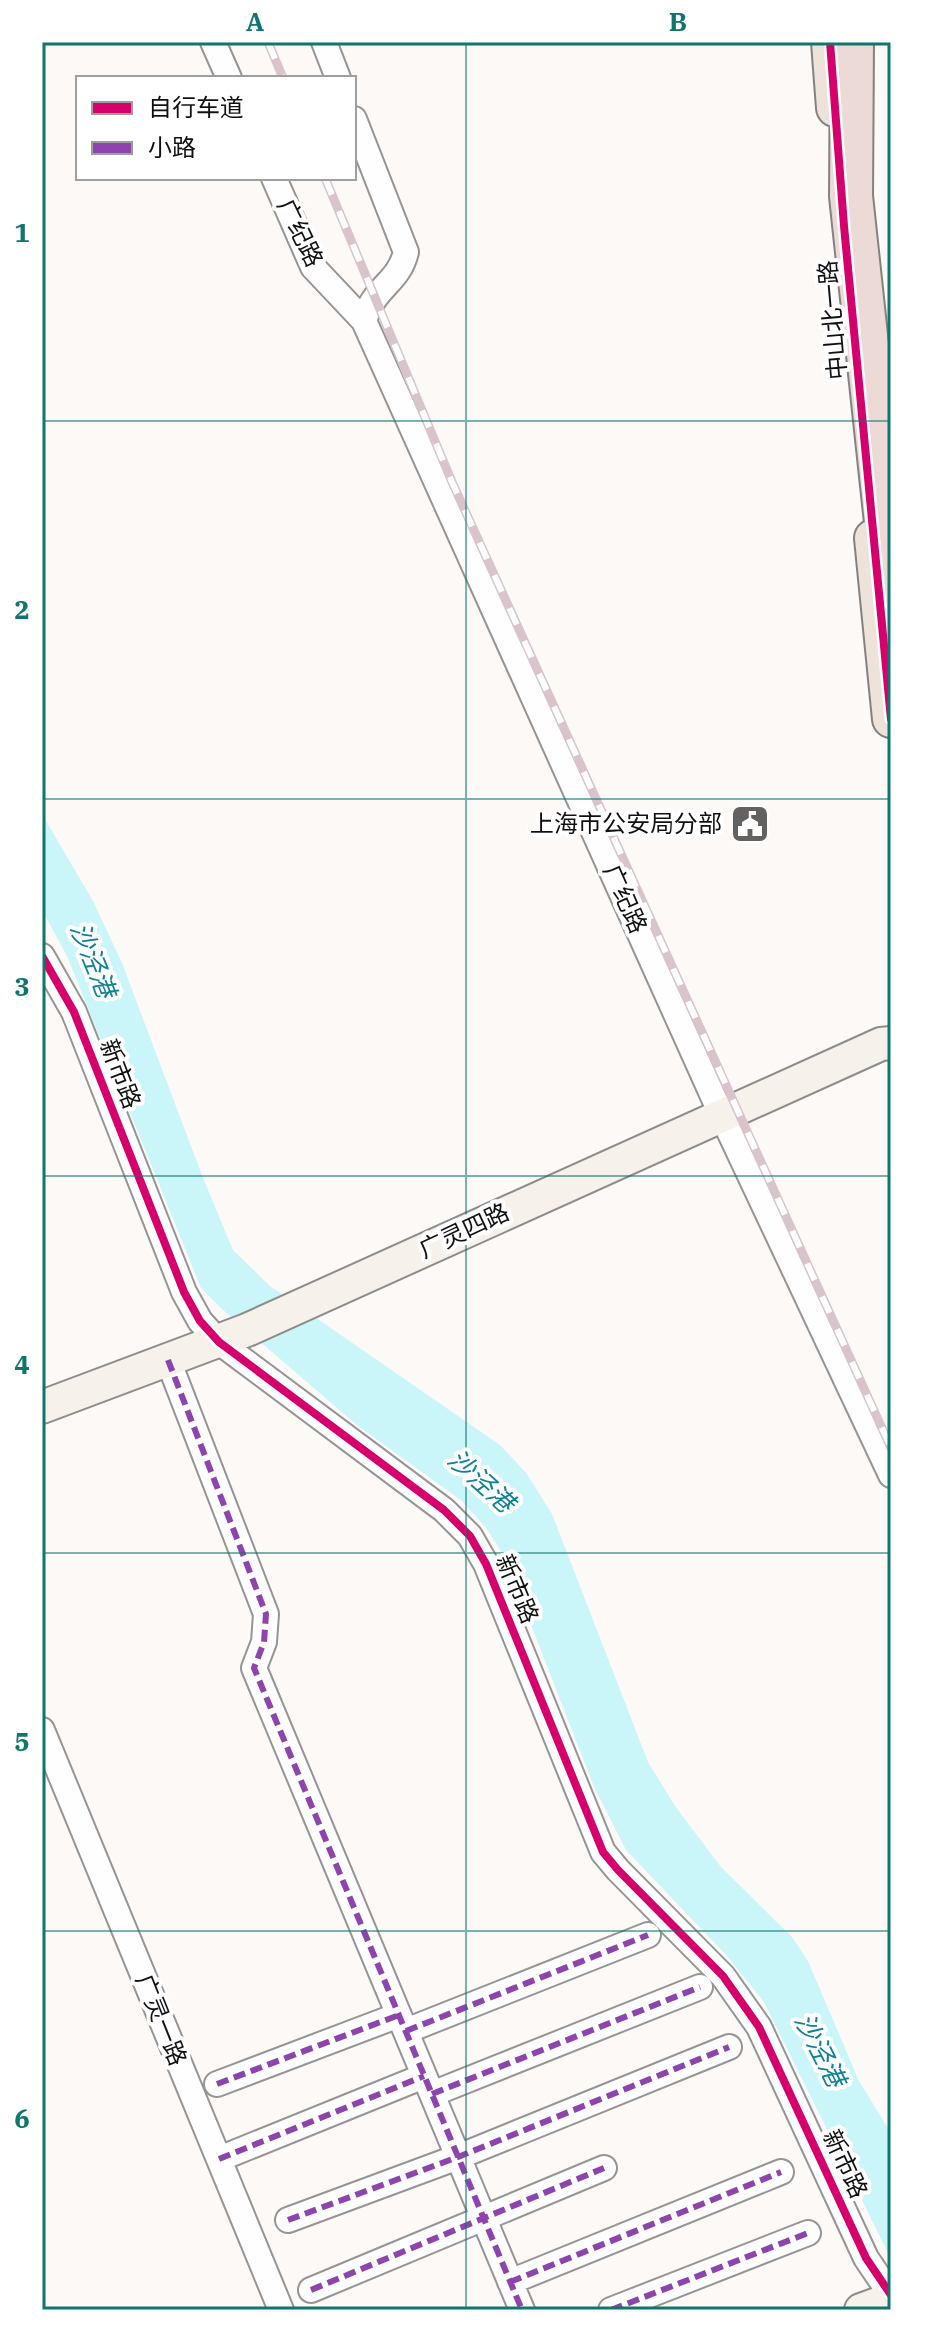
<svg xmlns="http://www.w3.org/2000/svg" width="933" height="2352" font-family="'IBM Plex Serif','Noto Sans SC',serif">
<rect width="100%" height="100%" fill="#fcf9f7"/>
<path fill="#caf6fa" d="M42,814L93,901L122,963L203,1178L233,1250L270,1286L500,1445L527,1474L552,1514L648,1762L675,1806L721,1867L792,1937L808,1961L859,2081L891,2133V2259L764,2002L726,1955L626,1850L594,1787L505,1558L487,1529L462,1501L358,1426L222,1309L201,1288L67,956L42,910Z"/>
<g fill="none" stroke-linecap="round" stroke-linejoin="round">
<g stroke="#969594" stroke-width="28">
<path id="street" d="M213,42L229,78
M324,42L338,78
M354,119L406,252C398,284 374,286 364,321
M274,178L313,267L364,321L721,1114L891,1475
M42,956L74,1012L184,1292L200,1321L219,1342L444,1510L470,1536L486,1564L603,1852L618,1870L723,1976L759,2027L866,2258L891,2295
M168,1360L266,1614L264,1642L254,1668L522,2310
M42,1730L281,2310
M406,2031L648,1935
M217,2084L399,2015
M432,2094L700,1987
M219,2159L424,2076
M288,2220L458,2157L729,2047
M510,2282L781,2172
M311,2290L604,2168
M611,2310L808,2233"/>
</g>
<g stroke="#8d8c8b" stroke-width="36">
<path id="secondary" d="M42,1407L247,1330L881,1044L891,1043
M861,2310L891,2299"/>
</g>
<g stroke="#848281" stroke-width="40">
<path id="primary" d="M830,42L835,108
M873,538L891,719"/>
</g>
<g stroke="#848281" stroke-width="46">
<path id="highway" d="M852,42L851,196L891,569"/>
</g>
<use href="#street" stroke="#fffefe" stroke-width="24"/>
<use href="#secondary" stroke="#f6f1eb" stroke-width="32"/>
<use href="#primary" stroke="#eee3da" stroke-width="36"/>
<use href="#highway" stroke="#ecdad6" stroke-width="42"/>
<g stroke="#dac4cb" stroke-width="9">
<path id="rail" d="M268,42L283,78
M325,178L452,482L891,1448"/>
</g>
<use href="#rail" stroke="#fff" stroke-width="6" stroke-dasharray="18" stroke-linecap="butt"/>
<path stroke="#8e44ad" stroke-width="6" stroke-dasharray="12 6" stroke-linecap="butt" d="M168,1360L266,1614L264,1642L254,1668L522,2310
M406,2031L648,1935
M217,2084L399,2015
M432,2094L700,1987
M219,2159L424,2076
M288,2220L458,2157L729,2047
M510,2282L781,2172
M311,2290L604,2168
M611,2310L808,2233"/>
<g stroke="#fff" stroke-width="13">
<path id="cycleway" d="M830,42L844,226L891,719
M42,956L74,1012L184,1292L200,1321L219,1342L444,1510L470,1536L486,1564L603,1852L618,1870L723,1976L759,2027L866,2258L891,2295"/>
</g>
<use href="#cycleway" stroke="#d6006c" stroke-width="8"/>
</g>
<path fill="none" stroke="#0f766e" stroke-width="2" stroke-opacity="0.55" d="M466,42V2310M42,421H891M42,799H891M42,1176H891M42,1553H891M42,1931H891"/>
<defs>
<g id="civic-square" transform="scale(2)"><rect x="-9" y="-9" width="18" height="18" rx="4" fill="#636261" stroke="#fff"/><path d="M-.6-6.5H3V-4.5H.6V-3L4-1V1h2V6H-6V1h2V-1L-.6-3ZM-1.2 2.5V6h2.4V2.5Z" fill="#fff"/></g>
</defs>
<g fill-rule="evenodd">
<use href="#civic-square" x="750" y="824"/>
</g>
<g text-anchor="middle" stroke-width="8" stroke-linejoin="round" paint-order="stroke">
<g font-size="24" fill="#101010" stroke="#fff">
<text transform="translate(300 233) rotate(64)" y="8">广纪路</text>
<text transform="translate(833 320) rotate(-95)" y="8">中山北一路</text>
<text transform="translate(625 899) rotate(66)" y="8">广纪路</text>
<text transform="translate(120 1074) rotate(69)" y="8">新市路</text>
<text transform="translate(464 1231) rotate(-25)" y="8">广灵四路</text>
<text transform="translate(517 1589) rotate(67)" y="8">新市路</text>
<text transform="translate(161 2020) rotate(68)" y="8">广灵一路</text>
<text transform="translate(845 2164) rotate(65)" y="8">新市路</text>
</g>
<g font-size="24" fill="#101010" stroke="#fff" text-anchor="end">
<text x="722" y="832">上海市公安局分部</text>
</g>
<g font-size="26" font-style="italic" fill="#0e8296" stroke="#fff">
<text transform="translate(93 960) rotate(68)" y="9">沙泾港</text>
<text transform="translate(481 1481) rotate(42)" y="9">沙泾港</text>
<text transform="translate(820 2050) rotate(63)" y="9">沙泾港</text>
</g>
</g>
<rect width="933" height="2352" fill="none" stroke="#ffffff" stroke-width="88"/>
<rect x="76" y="76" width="280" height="104" fill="#ffffff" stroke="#9f9f9f" stroke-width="2"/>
<rect x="92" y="102" width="40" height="12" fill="#d6006c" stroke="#9f9f9f" stroke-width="2"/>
<text x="148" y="116" font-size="24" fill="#101010">自行车道</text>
<rect x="92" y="142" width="40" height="12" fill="#8e44ad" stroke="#9f9f9f" stroke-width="2"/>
<text x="148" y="156" font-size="24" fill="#101010">小路</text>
<rect x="44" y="44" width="845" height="2264" fill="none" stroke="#0f766e" stroke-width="3"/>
<g font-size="26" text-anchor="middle" font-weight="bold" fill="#0f766e">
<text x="255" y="31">A</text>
<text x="678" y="31">B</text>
<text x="22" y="242">1</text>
<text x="22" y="619">2</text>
<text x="22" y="996">3</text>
<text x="22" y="1374">4</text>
<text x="22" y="1751">5</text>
<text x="22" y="2128">6</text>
</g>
</svg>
